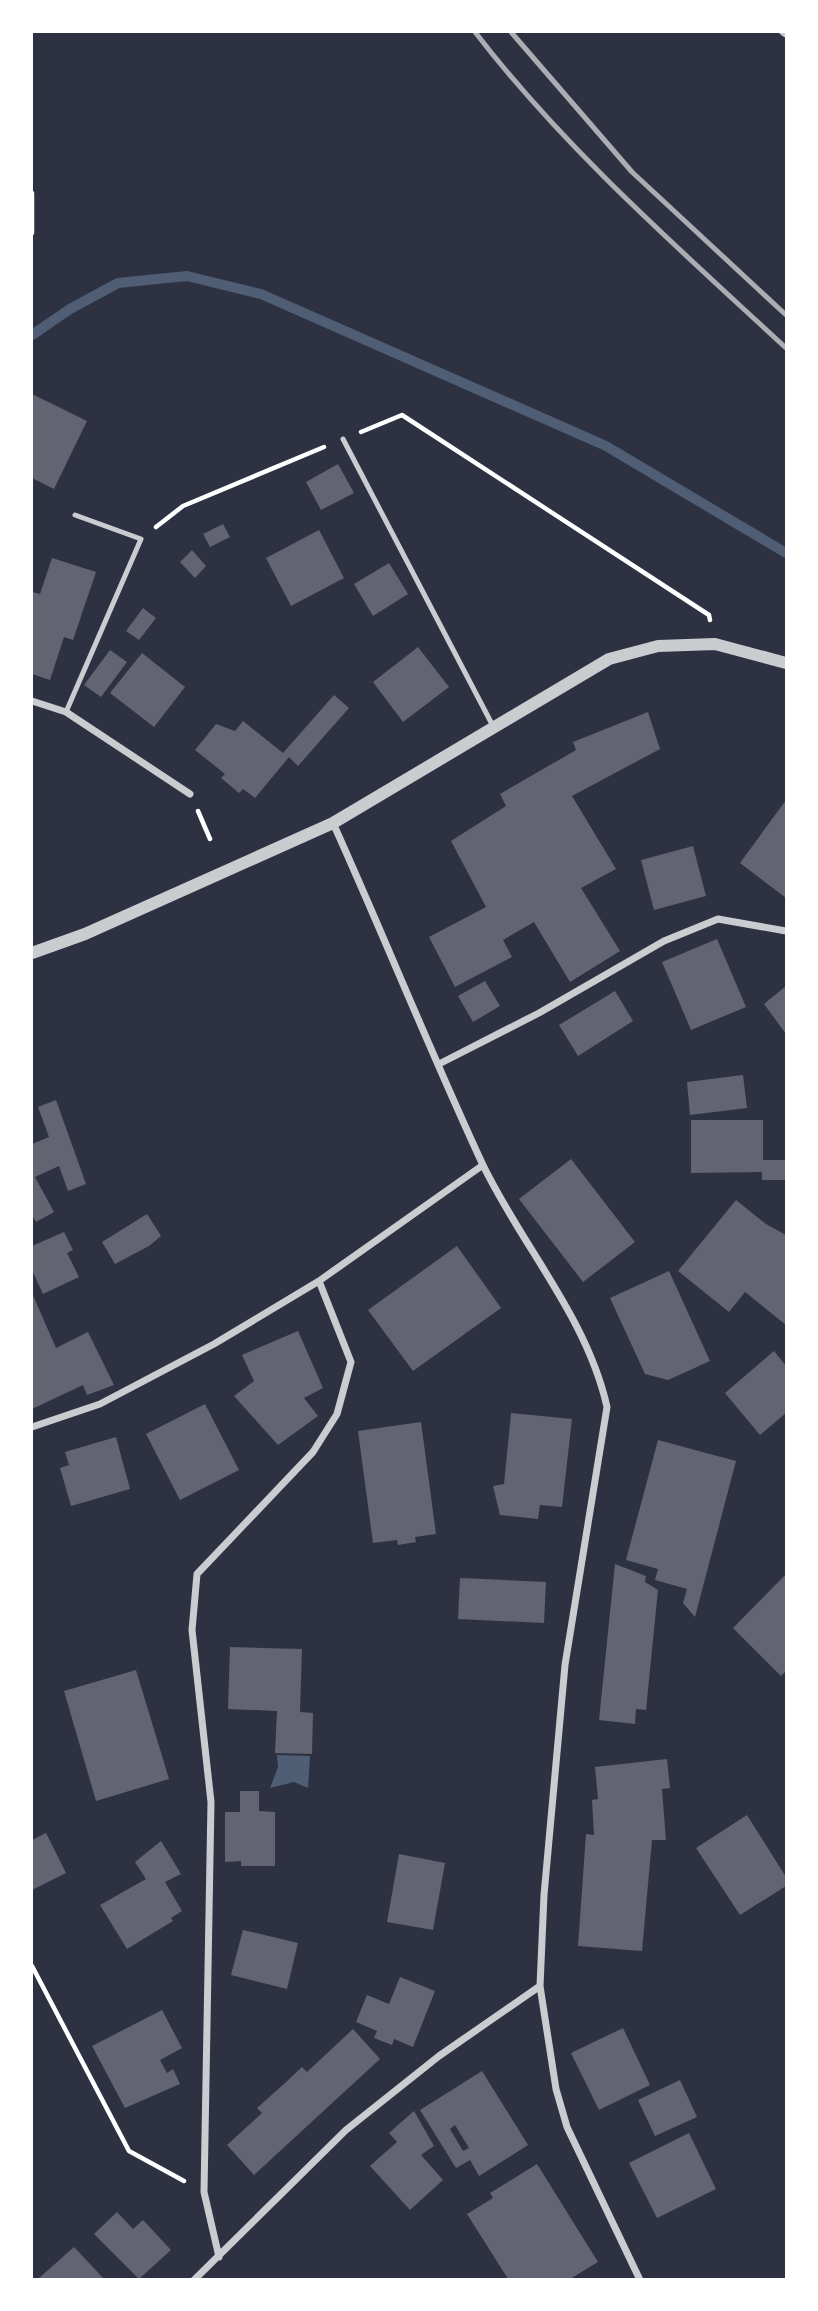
<svg xmlns="http://www.w3.org/2000/svg" width="818" height="2311" font-family="'Exo 2',sans-serif">
<rect width="100%" height="100%" fill="#2d3142"/>
<path fill="#4f5d75" d="M277,1755L310,1756L308,1788L294,1782L270,1788L278,1767Z"/>
<g fill="none" stroke-linecap="round" stroke-linejoin="round">
<path stroke="#4f5d75" stroke-width="10" d="M32,335L70,309L118,283L187,276L261,294L606,446L786,553"/>
</g>
<path fill="#626471" fill-rule="evenodd" d="M32,394L87,421L54,489L32,478Z
M338,464L354,493L321,510L306,482Z
M223,524L230,537L210,547L203,534Z
M319,530L344,578L291,606L266,558Z
M192,550L206,566L195,578L180,562Z
M52,558L96,572L73,640L64,637L50,680L32,674V592L40,594Z
M389,563L408,594L373,616L354,584Z
M143,608L156,618L139,640L126,631Z
M418,647L449,687L403,722L373,682Z
M110,650L127,662L101,697L84,685Z
M142,653L185,687L154,727L110,693Z
M334,695L349,708L298,766L289,757L255,798L243,789L239,793L221,778L225,774L195,750L216,724L235,731L243,721L283,753Z
M648,712L660,749L572,796L616,869L581,888L620,951L570,982L534,922L503,940L512,957L455,987L429,937L486,907L451,841L506,806L500,794L576,750L573,742Z
M786,800V898L740,863Z
M693,846L706,896L654,910L641,860Z
M717,939L746,1007L691,1030L662,962Z
M485,981L500,1006L473,1022L458,996Z
M786,986V1034L764,1004Z
M615,991L633,1021L578,1056L559,1025Z
M743,1075L747,1108L690,1115L687,1082Z
M56,1100L86,1184L68,1191L59,1166L35,1177L54,1212L36,1222L32,1215V1144L49,1137L38,1107Z
M691,1120H763V1160H786V1180H762V1172L691,1173Z
M571,1159L635,1242L583,1282L519,1199Z
M736,1200L766,1224L786,1235V1325L745,1292L729,1312L678,1271Z
M147,1214L161,1236L149,1246L115,1264L102,1242Z
M64,1232L73,1250L67,1253L79,1277L43,1294L32,1270V1246Z
M457,1246L501,1308L413,1371L368,1310Z
M669,1271L710,1361L668,1380L645,1374L610,1298Z
M32,1293L56,1348L88,1332L114,1385L87,1395L83,1385L32,1409Z
M298,1331L323,1388L304,1398L318,1416L278,1445L234,1396L254,1381L242,1355Z
M774,1351L786,1366V1413L760,1435L725,1393Z
M205,1404L239,1470L180,1500L146,1434Z
M511,1413L572,1419L562,1507L540,1505L538,1519L500,1515L493,1486L504,1484Z
M421,1422L436,1534L415,1537L416,1542L398,1545L397,1540L373,1543L358,1431Z
M116,1437L130,1489L71,1506L60,1468L69,1465L65,1452Z
M658,1440L736,1461L695,1617L683,1603L687,1589L655,1580L658,1569L626,1560Z
M615,1564L646,1576L645,1582L658,1590L646,1710L636,1709L635,1724L599,1720Z
M786,1574V1671L781,1676L733,1628Z
M460,1578L546,1582L544,1623L458,1619Z
M230,1647L302,1649L300,1712L313,1713L312,1754L275,1753L277,1711L228,1709Z
M136,1670L169,1779L96,1801L64,1691Z
M667,1759L670,1788L662,1789L666,1840H652L642,1951L578,1946L586,1834L594,1835L592,1800L598,1799L595,1767Z
M240,1791H259V1811L275,1812V1866H241V1861L225,1862V1812H240Z
M747,1815L786,1877V1886L740,1915L696,1848Z
M46,1833L66,1873L32,1890V1840Z
M161,1841L181,1874L165,1882L182,1911L171,1918L173,1921L127,1949L100,1905L146,1879L135,1862Z
M399,1854L445,1863L433,1930L387,1922Z
M243,1930L298,1943L287,1989L231,1975Z
M400,1977L435,1991L413,2047L394,2039L392,2045L374,2038L377,2031L356,2022L367,1995L389,2004Z
M162,2010L182,2048L160,2060L167,2073L173,2069L180,2084L125,2108L92,2046Z
M623,2028L650,2085L599,2110L571,2053Z
M353,2029L380,2059L254,2175L227,2145L262,2113L257,2108L285,2083L302,2067L307,2072Z
M482,2071L528,2145L479,2176L470,2160L456,2168L420,2110ZM455,2125L469,2148L463,2151L450,2129Z
M680,2080L697,2117L655,2136L638,2100Z
M414,2111L434,2146L421,2155L443,2180L410,2210L370,2166L397,2142L389,2133Z
M689,2133L716,2189L657,2218L629,2163Z
M537,2164L598,2262L570,2279H508L467,2214L493,2198L490,2193Z
M117,2212L133,2229L143,2220L171,2250L139,2279L94,2234Z
M74,2247L104,2279H38Z"/>
<g fill="none" stroke-linecap="round" stroke-linejoin="round">
<path stroke="#fff" stroke-width="4.5" d="M32,193V233
M361,432L402,415L709,615L710,620
M156,527L183,506L324,447
M198,811L210,839
M32,1966L129,2151L184,2181"/>
<path stroke="#caccd0" stroke-width="5" d="M343,439L494,728
M66,712L141,539L75,515"/>
<path stroke="#caccd0" stroke-width="7" d="M783,32L786,34
M32,701L66,712L190,794
M333,823C384,936 430,1051 482,1163C521,1245 587,1317 607,1407L565,1665L544,1895L540,1986L556,2089L567,2127L640,2280
M439,1064L539,1013L664,941L718,919L786,931
M32,1427L100,1404L214,1344L319,1281L483,1165
M219,2257L204,2192L211,1802L192,1630L197,1574L313,1452L337,1414L351,1362L319,1281
M194,2280L346,2130L439,2056L540,1986"/>
<path stroke="#caccd0" stroke-width="12" d="M32,953L85,934L333,823L609,659L658,646L715,644L786,663"/>
<path stroke="#abadb3" stroke-width="5" d="M475,32C565,149 678,248 786,348
M511,32L632,172L786,315"/>
</g>
<rect width="818" height="2311" fill="none" stroke="#ffffff" stroke-width="66"/>
</svg>
